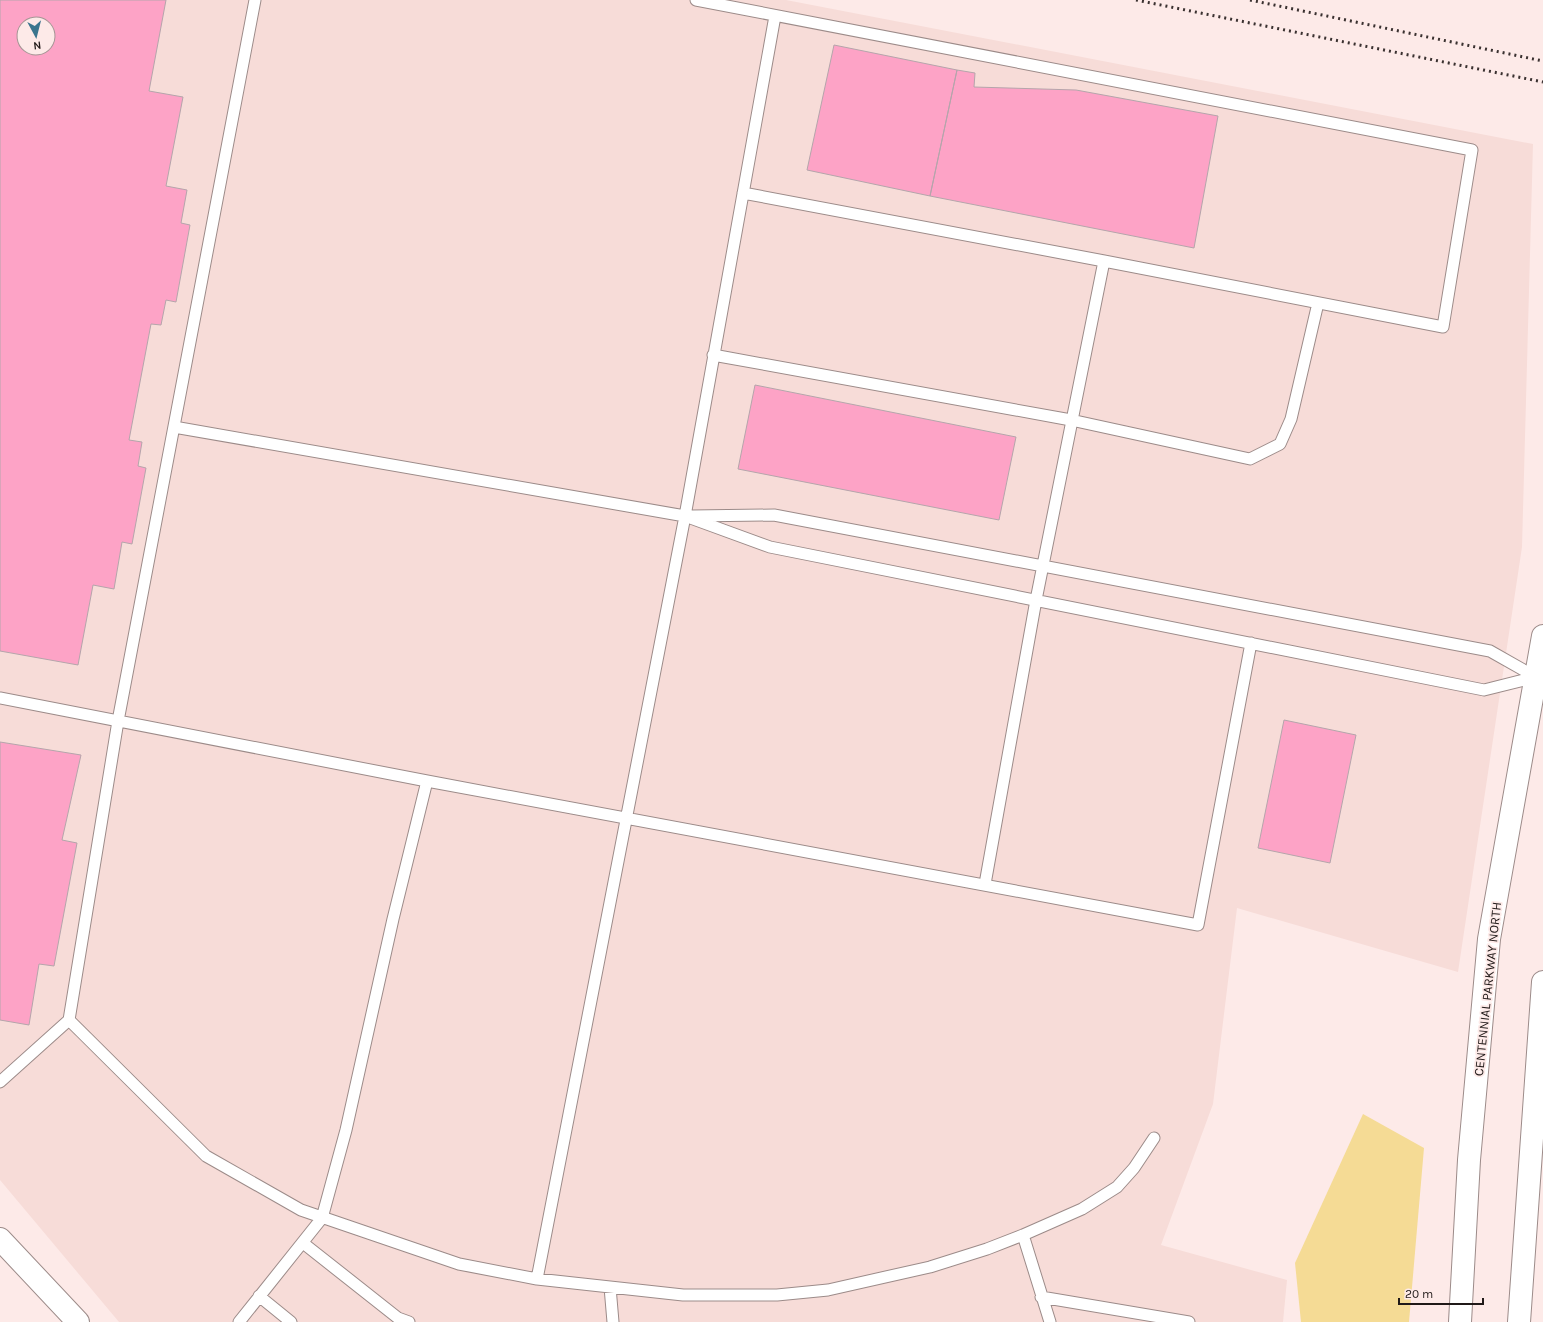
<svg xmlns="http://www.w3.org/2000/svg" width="1543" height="1322" font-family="Karla,sans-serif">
<rect width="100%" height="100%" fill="#fdeae8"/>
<path fill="#f7dcd8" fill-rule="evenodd" d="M0,0H786L1533,144L1522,547L1458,972L1237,908L1213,1104L1161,1245L1287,1280L1283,1322H119L0,1180ZM24,24H48V48H24Z"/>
<path fill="#f5db95" d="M1363,1114L1424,1148L1409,1322H1301L1295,1263Z"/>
<path fill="#fda3c6" stroke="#b5a5ab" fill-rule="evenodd" d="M0,0H166L149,91L183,97L166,186L187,190L181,223L190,225L176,302L166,300L161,325L151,324L129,440L142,442L138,466L146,468L132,544L122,542L114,589L93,585L78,665L0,651ZM24,24H48V48H24Z
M834,45L957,70L930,196L807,170Z
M957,70L975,73L974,87L1076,90L1218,116L1194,248L930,196Z
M755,385L1016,437L999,520L738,469Z
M1284,720L1356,735L1330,863L1258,848Z
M0,742L81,755L62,840L77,843L54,966L39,964L29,1025L0,1020Z"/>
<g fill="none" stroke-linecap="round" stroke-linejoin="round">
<g stroke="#9c8b89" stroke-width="13">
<path id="lane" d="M255,0L118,721L69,1020L206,1156L301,1210L459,1264L537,1279L683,1295H777L828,1290L930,1267L987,1249L1023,1235L1082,1209L1117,1187L1134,1168L1154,1138
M696,0L1472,150L1443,327L1104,261
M743,193L1104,261L1036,600L985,884
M713,355L1071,420L1250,459L1280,444L1291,419L1318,303
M174,427L685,516L770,547L1484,690L1536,677
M692,516L774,515L1490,651L1536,677
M0,698L427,781L1198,925L1251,643
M0,1082L69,1020
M1023,1235L1050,1322
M303,1243L398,1318L409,1322
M537,1279L685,516L775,16
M610,1287L613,1322
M259,1296L291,1322
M1041,1297L1189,1322
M239,1322L322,1218L346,1130L393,919L427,781"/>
</g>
<g stroke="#9c8b89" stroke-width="24">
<path id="secondary" d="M0,1239L78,1322"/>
</g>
<g stroke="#9c8b89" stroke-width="24">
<path id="primary" d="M1460,1322L1469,1160L1489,939L1543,636
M1519,1322L1543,982"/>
</g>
<use href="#lane" stroke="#fff" stroke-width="11"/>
<use href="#secondary" stroke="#fff" stroke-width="22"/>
<use href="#primary" stroke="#fff" stroke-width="22"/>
<path stroke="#3a3130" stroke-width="3" stroke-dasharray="2 4" stroke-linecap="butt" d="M1136,0L1543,82
M1250,0L1543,61"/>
</g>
<g text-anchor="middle" stroke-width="3.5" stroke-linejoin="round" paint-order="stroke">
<g font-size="13" fill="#201918" stroke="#fdeae8">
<text transform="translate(1487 989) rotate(-84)" y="5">CENTENNIAL PARKWAY NORTH</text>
</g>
</g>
<g transform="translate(36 36) rotate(173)"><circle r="19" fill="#fdeae8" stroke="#a59695"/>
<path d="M0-3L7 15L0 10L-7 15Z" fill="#3b758e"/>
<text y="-6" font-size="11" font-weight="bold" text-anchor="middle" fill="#201918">N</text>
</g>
<path d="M1399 1298v6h84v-6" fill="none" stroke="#201918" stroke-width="2"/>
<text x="1405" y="1298" font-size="12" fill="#201918" stroke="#fdeae8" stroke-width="3" paint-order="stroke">20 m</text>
</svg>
